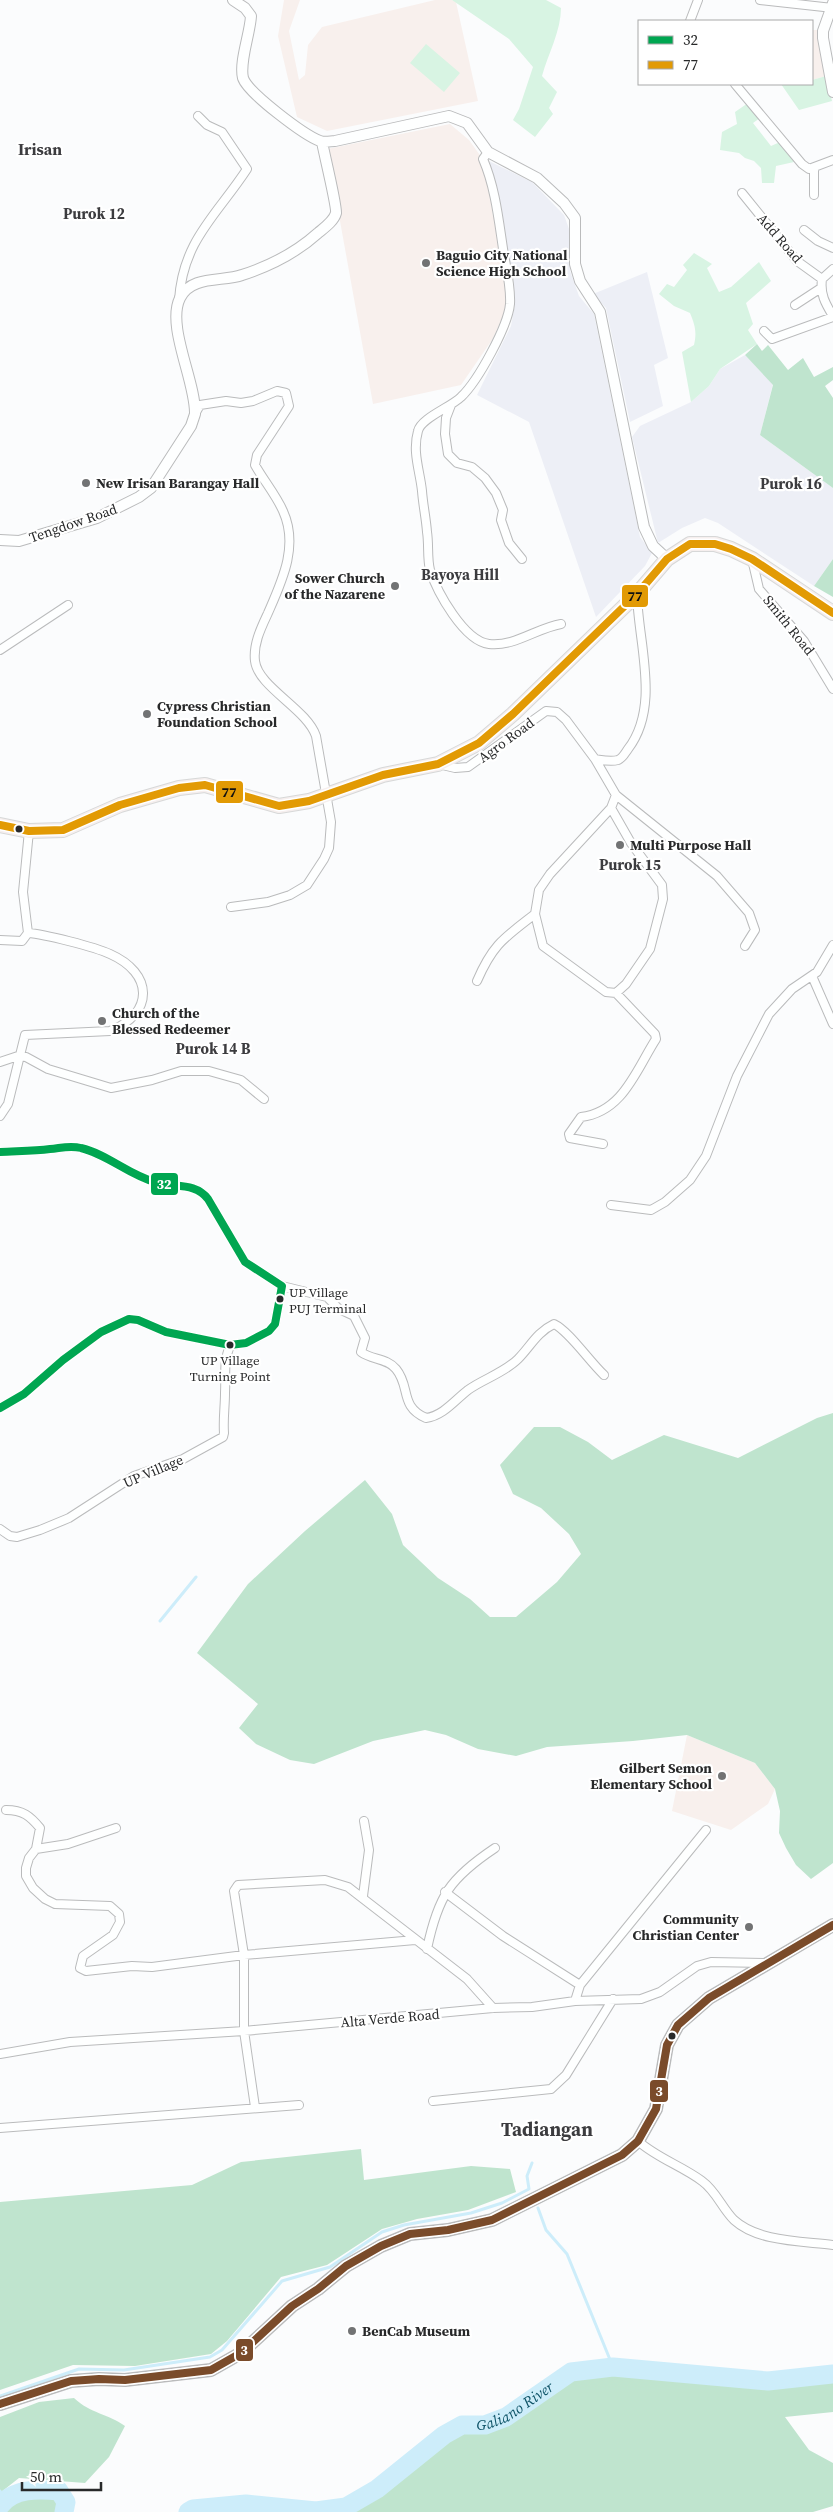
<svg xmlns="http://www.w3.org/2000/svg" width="833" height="2512" font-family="'Source Serif 4',serif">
<rect width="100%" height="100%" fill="#fbfcfd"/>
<path fill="#edeff6" d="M489,161L532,182L564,215L569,229L570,271L579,296L594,314L640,537L652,553L645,566L596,617L529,422L477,395L511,326L515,304L514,284Z
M647,272L668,358L654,365L663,406L630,422L606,308L593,294Z
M745,355L773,384L760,435L833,488V559L814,586L718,523L705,518L682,528L658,543L632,437L640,426L691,402L709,386L720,369Z"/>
<path fill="#f8f0ed" d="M284,0H300L289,31L299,80L305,75L308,45L322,27L435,0H452L456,2L478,101L327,131L297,117L278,36Z
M812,30H818L826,76L812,80Z
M450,124L469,140L482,158L487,172L493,217H497L508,282L505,312L492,340L461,385L373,404L327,149Z
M687,1735L755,1763L775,1789L768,1804L731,1830L672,1811Z"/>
<path fill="#d8f4e3" d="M452,0H546L561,8C561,31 548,54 542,76L557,92L549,108L553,114L535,137L513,120L519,109L533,67L509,39Z
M426,44L460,73L444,92L410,63Z
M826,76L832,101L799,110L781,84H812V80Z
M748,103L760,118L753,123L771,146L780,142L794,162L776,166L774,183H762L761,168L754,161L745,158L739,153L720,150L722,132L737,124L735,112Z
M694,253L712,264L707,268L719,292L731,287L759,262L771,281L746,303L753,324L748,330L757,344L720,369L709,386L691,402L682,352L694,345C697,332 695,325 690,313L674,306L659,294L667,284L674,287L687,270L683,265Z"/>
<path fill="#bfe4ce" d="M757,344L762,351L768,345L788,370L803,358L814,377L833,367V380L825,386L833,398V488L760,435L773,385L745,355Z
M833,559V597L814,586Z
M833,1413V1863L811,1879L796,1865L786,1848L779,1833L780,1811L775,1789L755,1763L687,1735L633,1741L547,1747L516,1756L478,1749L446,1735L425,1730L373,1741L314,1764L290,1760L256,1744L239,1728L258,1704L197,1653L248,1584L305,1531L365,1480L392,1514L403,1545L438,1578L470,1599L490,1617H516L557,1582L581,1554L569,1534L541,1508L513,1494L500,1465L534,1427H560L588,1442L612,1460L664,1435L738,1458L817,1418Z
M361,2149L364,2180L471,2166L510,2169L516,2192L468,2210L417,2219L382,2229L327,2265L281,2277L227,2341L211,2354L135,2366L73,2365L0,2390V2202L192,2185L241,2162Z
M613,2367L768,2381L833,2374V2412L785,2417L809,2450L833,2463V2506L813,2512H188L193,2509L246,2504L316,2511L346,2507L377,2489L444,2435L462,2425H485L506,2417L571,2372Z
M74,2398C91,2414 107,2413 125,2426L109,2457L85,2483L19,2478L0,2493V2417L39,2402Z
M32,2489L59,2491L66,2502L64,2512H0C0,2498 20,2494 32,2489Z"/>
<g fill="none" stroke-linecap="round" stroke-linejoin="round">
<path stroke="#cdedfa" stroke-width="3" d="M160,1621L196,1577
M538,2208L546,2230L567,2254L613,2367
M0,2396L79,2369L124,2370L210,2357L222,2350L282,2281L330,2267L382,2232L404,2225L471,2213L502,2203L529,2189L527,2176L532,2163
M0,2491L3,2501"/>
<g stroke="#cdedfa" stroke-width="19">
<path d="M0,2506C13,2488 39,2489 59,2491L66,2502L64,2512"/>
<path id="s1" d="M188,2512L193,2509L246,2504L316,2511L346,2507L377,2489L444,2435L462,2425H485L506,2417L571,2372L613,2367L768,2381L833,2374"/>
</g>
<g stroke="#babbbc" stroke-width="10">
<path id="minor" d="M760,0L833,8
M690,21L698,0
M735,84L802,164L809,169L833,160
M488,152L483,159C496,189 499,224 504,255C507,271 511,288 510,304C508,326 478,381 461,397C451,407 421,418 418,431C412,452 420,471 422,491C423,505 426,518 427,532C429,544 427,558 430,570C437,592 464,641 489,644C514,647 537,628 561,624
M742,193L797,261L822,279
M814,195V168
M804,230L818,241L833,248
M833,269L822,279C820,294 825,303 833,316
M179,300C183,240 217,215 247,169L222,132L207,125L198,116
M795,305L821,288
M764,331L772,339L833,317
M451,405L446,418L445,434L448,454L457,463L472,467L485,478L496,493L503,510L501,520L509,543L522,559
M195,414L200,405L226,401L241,403L253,401L277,391L286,393L289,406L257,455L255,465C264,481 276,495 283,511C299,546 282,581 268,613C261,628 253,644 255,661C258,687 307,709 316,736L331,822L329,848L324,859L307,885L290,895L268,902L231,907
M752,559L759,589L804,641L833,689
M0,650L68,605
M595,759L616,795L717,876L749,913L755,930L745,946
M438,764L455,768L468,767L546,711L557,712L566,720L595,759C602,760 610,762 618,760C623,758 625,753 628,749C661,706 638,643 637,594
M611,808L631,843L662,885L663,899L650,949L626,984L616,993
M0,940L22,941L28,933
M812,976L833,1024
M477,981C493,944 504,938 535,914
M0,1062L18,1056L26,1057L48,1069L111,1088L152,1080L181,1071H209L241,1080L264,1099
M0,1116L8,1104L25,1035L110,1031C155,1013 153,973 110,954C95,947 44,934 28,933L23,892L29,831
M603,1144L570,1138L569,1134L581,1117C623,1112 636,1070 656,1039L655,1034L616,993L606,992L543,946L535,914L539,890L550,874L611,808L616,795
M0,1152C17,1151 34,1151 50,1149C61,1148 70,1145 81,1148C107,1154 129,1175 155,1182C174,1188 195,1182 208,1199L245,1262L282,1286L275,1324L269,1331L246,1343L230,1345L166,1332L138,1320L129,1319L101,1332L63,1360L24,1394L0,1408
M611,1205L651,1210L665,1202L690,1180L706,1156L737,1076L769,1014L792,989L817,972L833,945
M282,1286L327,1297L339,1309L354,1316L365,1338L361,1352C372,1360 387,1358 396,1369C411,1387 399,1406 426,1418C443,1416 455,1400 468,1390C483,1379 504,1373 518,1359C530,1347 537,1332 554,1324C569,1331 589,1361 604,1375
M0,1529L10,1536L17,1537L40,1530L69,1518L134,1476L183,1459L223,1437L224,1433C223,1418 225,1407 225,1393C226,1374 223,1364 230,1345
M6,1810C23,1810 30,1816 40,1828L36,1849L29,1858L26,1868V1876L33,1888L45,1899L55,1904L110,1906L119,1914L120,1922L113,1935L83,1956L80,1968L86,1971L132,1966L152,1967L244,1955L415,1940
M36,1849L68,1844L116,1828
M445,1892L503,1936L580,1985
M363,1896L369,1850L364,1821
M427,1949C438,1896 450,1878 495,1848
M575,2001L580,1985L706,1830
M0,2054L70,2042L244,2031L493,2008L532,2007L575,2001L641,1999L660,1992L697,1966L711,1962L769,1963
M433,2101L551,2089L566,2075L613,1999
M255,2107L244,2031V1955L234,1891L238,1885L325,1880L348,1887L467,1979L493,2008
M0,2128L299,2105
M638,2141C657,2158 682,2166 702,2181C716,2191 722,2208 734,2220C758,2242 802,2241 833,2245"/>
</g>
<g stroke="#babbbc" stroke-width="12">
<path id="tertiary" d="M233,0L245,8L251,16C250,34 239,62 243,78C248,93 304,135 320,141C325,143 331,141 335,141L449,116L467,123L488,152L537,178L564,203L575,218V264L580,281L600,312L644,527L653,546L667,559
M833,3L823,31V38L833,92
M0,540L19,541L97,518L139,497L151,488L191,426L195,414C196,382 166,326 180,298C191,275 223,282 242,275C270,266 297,252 318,233C324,228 334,221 336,213C337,206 324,153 322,142"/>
</g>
<g stroke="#babbbc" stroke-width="14">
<path id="secondary" d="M0,2404L71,2381L99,2379L125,2380L211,2370L241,2353L292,2306L318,2289L346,2266L381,2246L410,2234L448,2230L492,2220L622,2155L638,2141L656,2109L667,2045L678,2025L709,1998L833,1925"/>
</g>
<g stroke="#d7d8d8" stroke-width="16">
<path id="trunk" d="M0,825L29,831L63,830L120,805L179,788L205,785L279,806L309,801L383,775L438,764L479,743L513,714L637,594L667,559L690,544H715L731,549L752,559L833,613"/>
</g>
<use href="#minor" stroke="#feffff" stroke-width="8"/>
<use href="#tertiary" stroke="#feffff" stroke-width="10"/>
<use href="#secondary" stroke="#fbf9f9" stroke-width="11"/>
<use href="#trunk" stroke="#f6efee" stroke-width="14"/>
<g stroke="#fff" stroke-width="11">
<path id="bus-1" d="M0,1152C17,1151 34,1151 50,1149C61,1148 70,1145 81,1148C107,1154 129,1175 155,1182C174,1188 195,1182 208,1199L245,1262L282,1286L275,1324L269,1331L246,1343L230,1345L166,1332L138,1320L129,1319L101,1332L63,1360L24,1394L0,1408"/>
</g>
<g stroke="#fff" stroke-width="11">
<path id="bus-2" d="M0,825L29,831L63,830L120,805L179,788L205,785L279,806L309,801L383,775L438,764L479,743L513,714L637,594L667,559L690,544H715L731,549L752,559L833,613"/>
</g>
<g stroke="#fff" stroke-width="11">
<path id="bus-3" d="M0,2404L71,2381L99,2379L125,2380L211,2370L241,2353L292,2306L318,2289L346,2266L381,2246L410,2234L448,2230L492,2220L622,2155L638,2141L656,2109L667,2045L678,2025L709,1998L833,1925"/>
</g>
<use href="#bus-1" stroke="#00a651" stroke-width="8"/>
<use href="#bus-2" stroke="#e29a04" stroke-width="8"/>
<use href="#bus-3" stroke="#7a4b2a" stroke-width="8"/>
</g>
<g fill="#727374" stroke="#fff" stroke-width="2">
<circle cx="426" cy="263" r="5"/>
<circle cx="86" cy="483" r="5"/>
<circle cx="395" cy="586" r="5"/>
<circle cx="147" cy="714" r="5"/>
<circle cx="620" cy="845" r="5"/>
<circle cx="102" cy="1021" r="5"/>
<circle cx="722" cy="1776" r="5"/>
<circle cx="749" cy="1927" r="5"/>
<circle cx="352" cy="2331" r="5"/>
</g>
<g fill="#28292a" stroke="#fff" stroke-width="2">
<circle cx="19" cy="829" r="4.5"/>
<circle cx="280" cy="1299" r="4.5"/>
<circle cx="230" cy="1345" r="4.5"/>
<circle cx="672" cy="2036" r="4.5"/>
</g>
<g text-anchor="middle" stroke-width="4.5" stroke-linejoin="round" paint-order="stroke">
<g font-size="13" fill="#28292a" stroke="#fff" text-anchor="start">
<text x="289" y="1297">UP Village<tspan x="289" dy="16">PUJ Terminal</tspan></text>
<text x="230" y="1365" text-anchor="middle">UP Village<tspan x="230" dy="16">Turning Point</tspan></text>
</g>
<g font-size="14" fill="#28292a" stroke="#fff">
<text transform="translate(780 238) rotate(49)" y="5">Add Road</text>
<text transform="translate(73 523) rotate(-19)" y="5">Tengdow Road</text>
<text transform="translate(789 625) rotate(51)" y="5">Smith Road</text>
<text transform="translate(506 740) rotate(-36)" y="5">Agro Road</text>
<text transform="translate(153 1471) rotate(-23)" y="5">UP Village</text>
<text transform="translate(390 2018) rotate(-5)" y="5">Alta Verde Road</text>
</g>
<g font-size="14" font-weight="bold" fill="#28292a" stroke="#fff" text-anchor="start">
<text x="436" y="260">Baguio City National<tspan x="436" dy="16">Science High School</tspan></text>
<text x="96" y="488">New Irisan Barangay Hall</text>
<text x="385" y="583" text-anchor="end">Sower Church<tspan x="385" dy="16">of the Nazarene</tspan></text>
<text x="157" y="711">Cypress Christian<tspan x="157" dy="16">Foundation School</tspan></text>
<text x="630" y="850">Multi Purpose Hall</text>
<text x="112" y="1018">Church of the<tspan x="112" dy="16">Blessed Redeemer</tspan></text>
<text x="712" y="1773" text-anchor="end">Gilbert Semon<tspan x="712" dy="16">Elementary School</tspan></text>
<text x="739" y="1924" text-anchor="end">Community<tspan x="739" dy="16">Christian Center</tspan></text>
<text x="362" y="2336">BenCab Museum</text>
</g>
<g font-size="15" font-weight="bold" fill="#3c3c3f" stroke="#fff">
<text x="94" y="219">Purok 12</text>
<text x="791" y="489">Purok 16</text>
<text x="460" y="580">Bayoya Hill</text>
<text x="630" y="870">Purok 15</text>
<text x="213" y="1054">Purok 14 B</text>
</g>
<g font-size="15" font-style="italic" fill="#0f5468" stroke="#fff">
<text dy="5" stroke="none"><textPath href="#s1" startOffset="360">Galiano River</textPath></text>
</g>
<g font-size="16" font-weight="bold" fill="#3c3c3f" stroke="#fff">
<text x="40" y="155">Irisan</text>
</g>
<g font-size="19" font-weight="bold" fill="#3c3c3f" stroke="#fff">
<text x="547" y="2136">Tadiangan</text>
</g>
</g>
<g stroke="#fff" stroke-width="2">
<rect x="621" y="584" width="28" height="24" rx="5" fill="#e29a04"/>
<rect x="215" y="780" width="29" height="24" rx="5" fill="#e29a04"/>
<rect x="150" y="1172" width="29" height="24" rx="5" fill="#00a651"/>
<rect x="649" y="2079" width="20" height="24" rx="5" fill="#7a4b2a"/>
<rect x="235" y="2338" width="19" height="24" rx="5" fill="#7a4b2a"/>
</g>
<g font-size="14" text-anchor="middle" font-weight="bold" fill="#fff">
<text x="164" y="1189">32</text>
<text x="659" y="2096">3</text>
<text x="244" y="2355">3</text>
</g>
<g font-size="14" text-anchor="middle" font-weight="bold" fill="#111">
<text x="635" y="601">77</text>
<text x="229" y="797">77</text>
</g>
<rect x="638" y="20" width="175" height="65" fill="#ffffff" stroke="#a9a9aa"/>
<rect x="648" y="36" width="25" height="8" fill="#00a651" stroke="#a9a9aa"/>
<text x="683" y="45" font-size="15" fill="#28292a">32</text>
<rect x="648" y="61" width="25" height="8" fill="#e29a04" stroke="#a9a9aa"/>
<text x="683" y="70" font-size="15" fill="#28292a">77</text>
<path d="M22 2482v8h79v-8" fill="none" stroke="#28292a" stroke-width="2.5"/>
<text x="30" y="2482" font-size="15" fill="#28292a" stroke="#ffffff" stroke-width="4" paint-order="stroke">50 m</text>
</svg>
